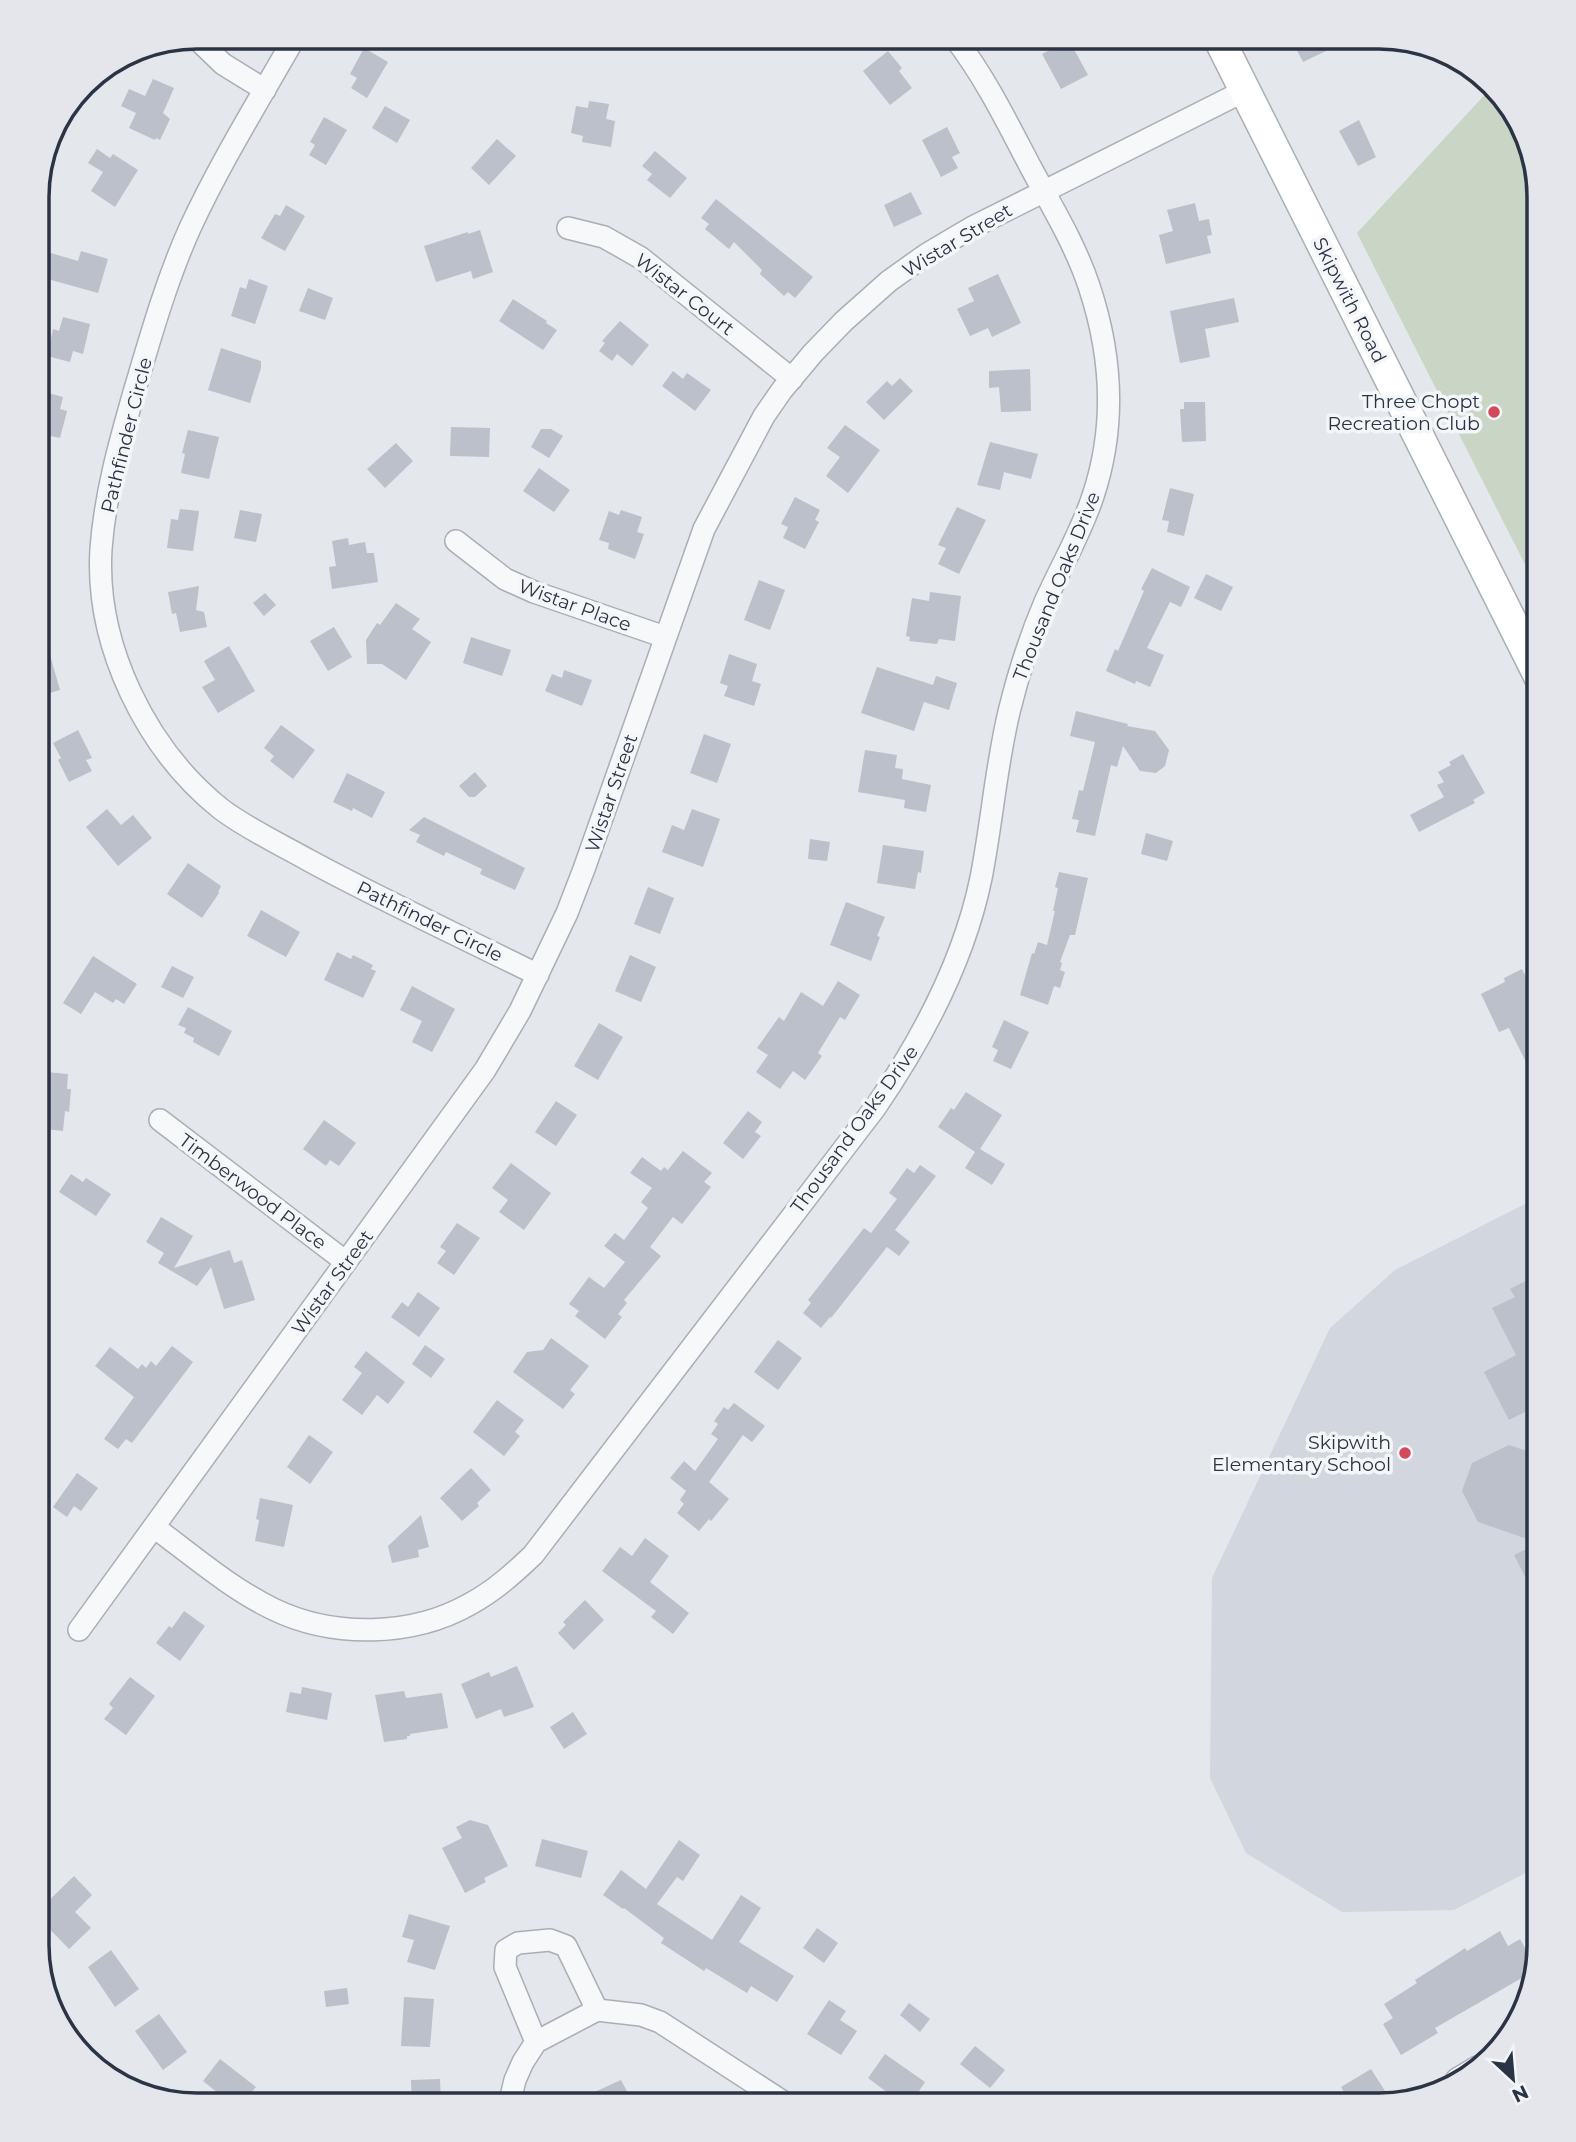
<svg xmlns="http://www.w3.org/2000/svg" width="1576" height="2142" font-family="Montserrat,sans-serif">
<rect width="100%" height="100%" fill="#e4e7ec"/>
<path fill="#d2d6de" d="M1539,1197V1866L1454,1910L1342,1912L1246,1853L1210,1778L1212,1578L1330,1328L1395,1270Z"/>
<path fill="#c9d6c5" d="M1490,89L1518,116L1539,197V592L1357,233Z
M63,113L69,121L38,183L53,126Z"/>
<path fill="#bbc0ca" d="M1290,37H1322L1328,50L1303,62Z
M1069,40L1088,75L1061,89L1042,54Z
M364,48L388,62L367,98L351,88L357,78L350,74Z
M888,51L902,68L899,71L912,88L890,105L863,71Z
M153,79L174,88L163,113L170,119L160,140L156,138L155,140L129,128L136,113L121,106L129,89L145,96Z
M589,101L609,104L606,119L615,121L611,147L582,142L583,136L571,133L576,106L588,108Z
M385,106L410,120L397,143L372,128Z
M324,117L347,130L326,165L309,155L315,145L310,142Z
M1359,120L1376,157L1358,166L1339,131Z
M947,127L960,153L952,157L958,168L941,177L922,140Z
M497,139L516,156L489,185L471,168Z
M97,149L110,158L113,154L138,170L115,207L91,191L103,172L88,163Z
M655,151L687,178L670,198L647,180L652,174L642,166Z
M911,192L922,214L894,227L884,205Z
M716,199L813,277L795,298L788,292L784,296L760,274L762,270L734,242L729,249L705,229L709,224L701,218Z
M1195,203L1199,221L1209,219L1212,235L1207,236L1211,253L1166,264L1159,235L1173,231L1167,210Z
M286,205L305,216L285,251L261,238L275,214L280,216Z
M480,230L493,272L473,279L471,271L436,282L424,246L468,232V234Z
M37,249L78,261L81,251L108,259L98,293L37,276Z
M998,274L1021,323L992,337L988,328L970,336L957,309L974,301L968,288Z
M249,279L268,286L255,324L231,316L240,287L246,289Z
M308,288L333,298L325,320L299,311Z
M1234,298L1239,322L1205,329L1210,357L1180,363L1170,311Z
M513,299L547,321L546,323L557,330L543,350L499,321Z
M63,317L90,324L83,354L73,351L70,362L47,356L53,329L59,331Z
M620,321L649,345L632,366L617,354L612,361L599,351L605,343L602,341Z
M221,348L261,361V368L250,403L208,390Z
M1030,369L1031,411L1001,412L999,387L989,388V371Z
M673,371L683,379L687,373L711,390L695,411L662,386Z
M900,378L913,391L884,420L866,402L887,381L892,386Z
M37,390L63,397L60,409L67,411L60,438L37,433Z
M1184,402H1205L1206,441L1182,442L1180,409H1184Z
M845,425L880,450L848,493L826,476L840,457L827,448Z
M451,427L490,428L489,457L450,456Z
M541,429H551L563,436L549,458L531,447Z
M188,430L219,437L209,479L181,473L185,454L182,453Z
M990,442L1038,454L1031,479L1004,472L1000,490L977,485Z
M396,443L413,461L385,488L367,469Z
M539,468L570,490L554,512L523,491Z
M1170,488L1194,494L1184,536L1167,532L1169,521L1162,520Z
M795,497L820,510L815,520L819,522L805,549L783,538L788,527L781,524Z
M957,507L986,520L959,574L938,564L946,548L938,545Z
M180,509L199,511L193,551L167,548L171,519L178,520Z
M240,510L262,514L256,542L234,538Z
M621,510L642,517L637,532L644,534L635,559L608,549L609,543L599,540L609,511L619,515Z
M348,538L349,545L365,542L367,553H374L378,582L332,589L329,567L336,566L332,541Z
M1152,568L1190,587L1181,607L1170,602L1147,648L1164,655L1150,687L1136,681L1135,684L1106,671L1115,649L1118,651L1144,591L1141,589Z
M1206,574L1233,587L1221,611L1194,598Z
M759,580L785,590L770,630L744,620Z
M199,586L196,610L204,612L207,627L180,632L176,613L172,614L168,592Z
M930,592L961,596L955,641L939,639L937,644L909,641L910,637L906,636L912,598L929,601Z
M265,593L276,605L264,616L253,603Z
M396,603L420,619L412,629L431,642L406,680L382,664H367L366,640L377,623L380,625Z
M42,627L60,690L37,697V628Z
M334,627L352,657L328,671L310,641Z
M471,637L511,650L502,676L463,663Z
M229,646L255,691L218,713L202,687L215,680L204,661Z
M729,654L757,664L752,681L761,684L754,706L724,696L728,686L720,683Z
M877,667L933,685L936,676L957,683L949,710L924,702L914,731L861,713Z
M564,670L592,680L582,706L545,691L552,674L562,678Z
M1076,711L1128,724L1127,726L1155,731L1169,750L1165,766L1156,773L1140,771L1123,746L1117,767L1111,765L1095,836L1076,832L1079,820L1072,819L1079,790L1083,791L1095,742L1070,736Z
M281,725L315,750L293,779L270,761L274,756L264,748Z
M78,730L92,758L86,760L92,771L69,782L58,760L61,758L53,743Z
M704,734L731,744L717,783L690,773Z
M865,750L897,755L895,768L903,769L902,779L931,785L926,812L904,808L905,800L858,792Z
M1463,754L1485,793L1473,800L1475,803L1419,832L1410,815L1444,797L1437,785L1444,782L1438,772L1451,765L1449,762Z
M475,772L487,786L475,797H469L459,786Z
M347,773L385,792L372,818L353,808L352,811L333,802Z
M107,809L121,825L133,815L152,838L118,866L86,827Z
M692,809L720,819L703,867L662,852L672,825L684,830Z
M424,817L525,868L515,890L480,874L482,869L446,852L444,856L416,842L420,835L409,830Z
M1146,833L1173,841L1167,861L1141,854Z
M810,839L830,842L827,861L808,859Z
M883,845L924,851L921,873L918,872L915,889L877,883Z
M188,863L221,886L218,892L219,893L202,918L167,894Z
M1059,872L1088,878L1075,935H1070L1060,962L1062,963L1060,970L1065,972L1060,988L1054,986L1048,1005L1020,995L1032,953L1034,954L1038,942L1047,945L1055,911H1053L1058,888L1055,887Z
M648,887L674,898L660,934L634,924Z
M846,902L885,917L877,936L880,937L871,961L830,945Z
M261,910L300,932L286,957L247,936Z
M337,952L351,959L353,955L373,965L371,969L376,971L363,998L324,980Z
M630,955L656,967L641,1002L615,991Z
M93,956L137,984L124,1004L116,999L113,1003L95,992L81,1014L63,1003Z
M172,966L194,977L183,998L161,987Z
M1522,969L1529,983L1539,978V1058L1527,1064L1509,1028L1499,1032L1481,994L1505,982L1504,978Z
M838,981L860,995L845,1020L840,1017L818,1053L822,1056L805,1080L793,1071L780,1089L756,1072L768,1055L757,1048L779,1017L784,1021L801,992L823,1006Z
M412,986L455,1009L432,1052L412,1042L422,1021L400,1010Z
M188,1007L232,1031L219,1056L193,1042L194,1038L184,1033L186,1028L178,1025Z
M1004,1020L1029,1032L1011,1069L993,1061L998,1050L992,1047Z
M599,1023L623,1037L598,1080L574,1066Z
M46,1072L68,1074L67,1089H71L69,1112L65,1111L63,1131L37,1128L39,1086L45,1087Z
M966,1092L1002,1115L980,1149L1005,1164L992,1185L965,1168L975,1152L938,1127L951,1108L954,1110Z
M556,1101L577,1115L556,1146L535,1132Z
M748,1111L762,1122L755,1132L761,1136L743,1159L723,1143Z
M324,1120L356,1143L339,1166L330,1160L326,1166L303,1149Z
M683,1151L712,1173L704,1182L711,1187L682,1224L673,1217L650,1247L661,1256L624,1300L627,1303L618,1314L622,1317L605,1339L575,1316L579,1311L569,1304L589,1277L604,1288L625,1262L604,1246L615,1233L624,1240L648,1208L641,1202L652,1188L630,1173L642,1157L661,1171L664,1167L668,1170Z
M511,1163L551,1193L524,1230L499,1212L508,1200L492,1188Z
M920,1165L936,1176L895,1230L910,1242L899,1256L887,1247L831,1318L830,1317L821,1328L803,1313L811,1303L808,1300L864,1228L871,1233L897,1199L889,1193L907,1168L914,1173Z
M71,1174L83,1182L86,1178L111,1194L96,1216L59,1192Z
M161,1217L193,1236L174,1268L230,1250L234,1263L242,1260L255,1300L224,1309L211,1267L197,1286L158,1263L164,1253L146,1242Z
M457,1223L480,1238L454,1275L437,1263L446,1251L440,1247Z
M1539,1274V1405L1509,1420L1484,1372L1516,1355L1492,1308L1515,1297L1510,1289Z
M418,1292L440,1308L419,1337L391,1317L402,1302L408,1307Z
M551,1338L589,1366L570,1390L575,1394L563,1409L513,1372L527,1352L543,1350Z
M778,1340L802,1358L778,1390L754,1372Z
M425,1345L445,1359L431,1378L412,1364Z
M172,1346L193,1362L132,1443L126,1439L118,1449L104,1439L134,1397L95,1366L110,1347L138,1369L142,1364L146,1368L151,1361L156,1366Z
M366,1351L405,1382L388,1404L377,1395L362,1415L342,1400L362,1373L354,1367Z
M497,1400L524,1420L515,1432L520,1436L504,1456L473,1432Z
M734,1403L765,1426L752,1442L743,1435L709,1482L729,1499L711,1521L709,1519L699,1531L677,1513L684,1504L680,1500L686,1491L670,1478L684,1461L695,1471L718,1439L711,1434L718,1424L714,1421L724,1407L728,1410Z
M309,1435L333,1452L310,1484L287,1467Z
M1509,1445L1539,1455V1604L1514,1555L1539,1543L1478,1522L1462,1491L1472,1463Z
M471,1468L491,1490L477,1503L479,1506L462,1521L440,1498Z
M77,1473L98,1488L81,1511L74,1506L67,1517L53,1507Z
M260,1498L293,1505L284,1547L255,1541L259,1520L256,1519Z
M421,1515L429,1547L418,1550L419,1557L392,1563L388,1546Z
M645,1538L669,1556L650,1582L689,1613L673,1634L651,1617L656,1611L602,1571L620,1547L632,1556Z
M585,1600L604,1620L574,1650L558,1633L566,1625L563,1622Z
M184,1611L205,1626L180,1661L156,1643L169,1626L172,1628Z
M517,1666L534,1707L504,1717L501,1709L476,1719L461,1684L489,1672L491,1677Z
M130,1677L155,1696L126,1735L104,1719L113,1708L109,1704Z
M302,1687L332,1693L327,1720L286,1712L290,1692L301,1694Z
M404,1691L406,1698L442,1693L448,1728L410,1734V1736H407V1739L384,1742L375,1695Z
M573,1712L587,1734L564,1749L550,1727Z
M470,1820L488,1825L508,1866L484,1878L486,1882L465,1893L442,1848L462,1838L456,1827Z
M542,1839L588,1851L581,1878L535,1866Z
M679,1840L700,1855L683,1881L677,1877L657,1904L712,1940L741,1895L761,1908L739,1942L794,1976L777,2002L751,1986L747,1993L706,1968L704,1971L661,1943L664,1938L624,1908L623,1909L603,1895L621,1870L646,1889Z
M74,1876L92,1895L75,1912L91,1928L69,1949L37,1916V1912Z
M409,1914L450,1926L435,1970L407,1962L414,1940L402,1937Z
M817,1928L838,1943L824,1963L803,1948Z
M1500,1931L1508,1946L1520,1939L1534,1964L1532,1972L1435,2028L1438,2033L1401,2055L1383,2024L1393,2018L1384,2004L1417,1983L1415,1980L1456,1954L1465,1948L1467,1951Z
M111,1950L139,1989L115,2007L88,1967Z
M347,1988L349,2004L326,2007L324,1991Z
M404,1997L434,1999L430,2047L401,2046Z
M829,2000L846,2011L840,2020L857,2031L841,2055L807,2034Z
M909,2003L930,2019L920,2032L900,2015Z
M159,2014L187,2052L163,2070L135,2031Z
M975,2046L1005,2070L990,2088L960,2064Z
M885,2054L925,2082L910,2105H904L868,2078Z
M220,2059L256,2087L241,2105H218L223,2097L203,2081Z
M1371,2069L1392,2102L1380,2105H1352L1341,2087Z
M440,2079L441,2105H412L411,2080Z
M621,2080L634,2105H566Z"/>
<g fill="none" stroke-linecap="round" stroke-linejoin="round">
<g stroke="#a9aeb7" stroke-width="24">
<path id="street" d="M195,37L223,64L265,90
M295,37C259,100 220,163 190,228C167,279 151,335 135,389C120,441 105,494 101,549C95,645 146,749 221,809C249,830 280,844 310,861C384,901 462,937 538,975
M568,228L604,237L641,258L792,379
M456,541L505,579L534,592L665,637
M160,1120L346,1262
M154,1527C192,1555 230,1588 273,1609C333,1638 412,1637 470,1604C494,1591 513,1574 533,1555L875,1108C923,1038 964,961 981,878C992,822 996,766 1009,712C1018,675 1030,637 1045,602C1061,566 1081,533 1093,496C1116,427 1112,355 1089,286C1075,244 1051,205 1030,166C1007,122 985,77 954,37
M79,1630L485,1070L520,1011L567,913L584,869L704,529L764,416L782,390L813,353L844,321L889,281L927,254L971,228L1244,91
M536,2042L505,1967L506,1950L518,1943L550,1940L566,1946L597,2010
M1452,2086L1457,2079L1477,2067
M509,2105L515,2080L523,2062L536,2042L597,2010L641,2015L660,2022L788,2105"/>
</g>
<g stroke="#a9aeb7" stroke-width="33">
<path id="secondary" d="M1218,37L1539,676"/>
</g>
<use href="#street" stroke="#f7f8fa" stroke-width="21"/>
<use href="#secondary" stroke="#fff" stroke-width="30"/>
</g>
<g fill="#d1495b" stroke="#f4f6f9" stroke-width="2.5">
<circle cx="1494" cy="412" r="7"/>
<circle cx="1405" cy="1453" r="7"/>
</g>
<g text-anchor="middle" stroke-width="7" stroke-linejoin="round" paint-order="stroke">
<g font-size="19" fill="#2b3445" stroke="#f4f6f9">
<text transform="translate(957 240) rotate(-31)" y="7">Wistar Street</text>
<text transform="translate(685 294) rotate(38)" y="7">Wistar Court</text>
<text transform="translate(1350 300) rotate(63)" y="7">Skipwith Road</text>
<text transform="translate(126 435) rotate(-76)" y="7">Pathfinder Circle</text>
<text transform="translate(1056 586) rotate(-68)" y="7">Thousand Oaks Drive</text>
<text transform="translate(575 605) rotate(20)" y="7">Wistar Place</text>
<text transform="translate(611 793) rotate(-71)" y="7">Wistar Street</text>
<text transform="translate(430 921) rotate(26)" y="7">Pathfinder Circle</text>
<text transform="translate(854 1129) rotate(-54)" y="7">Thousand Oaks Drive</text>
<text transform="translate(253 1191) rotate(37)" y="7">Timberwood Place</text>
<text transform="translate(332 1282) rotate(-54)" y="7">Wistar Street</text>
</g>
<g font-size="19" fill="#2b3445" stroke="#f4f6f9" text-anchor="end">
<text x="1480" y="408">Three Chopt<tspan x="1480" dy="22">Recreation Club</tspan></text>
<text x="1391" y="1449">Skipwith<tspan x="1391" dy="22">Elementary School</tspan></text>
</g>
</g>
<path d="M0 0H1576V2142H0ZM197 49H1379A148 148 0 0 1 1527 197V1945A148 148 0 0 1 1379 2093H197A148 148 0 0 1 49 1945V197A148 148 0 0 1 197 49Z" fill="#e4e6eb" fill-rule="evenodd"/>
<path fill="none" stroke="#2b3445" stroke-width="3.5" d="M197 49H1379A148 148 0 0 1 1527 197V1945A148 148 0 0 1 1379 2093H197A148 148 0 0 1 49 1945V197A148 148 0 0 1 197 49Z"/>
<g transform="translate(1513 2079) rotate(154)" stroke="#f4f6f9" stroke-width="5" paint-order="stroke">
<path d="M0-5L12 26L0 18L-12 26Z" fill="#2b3445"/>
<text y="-10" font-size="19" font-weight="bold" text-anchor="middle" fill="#2b3445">N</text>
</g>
</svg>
